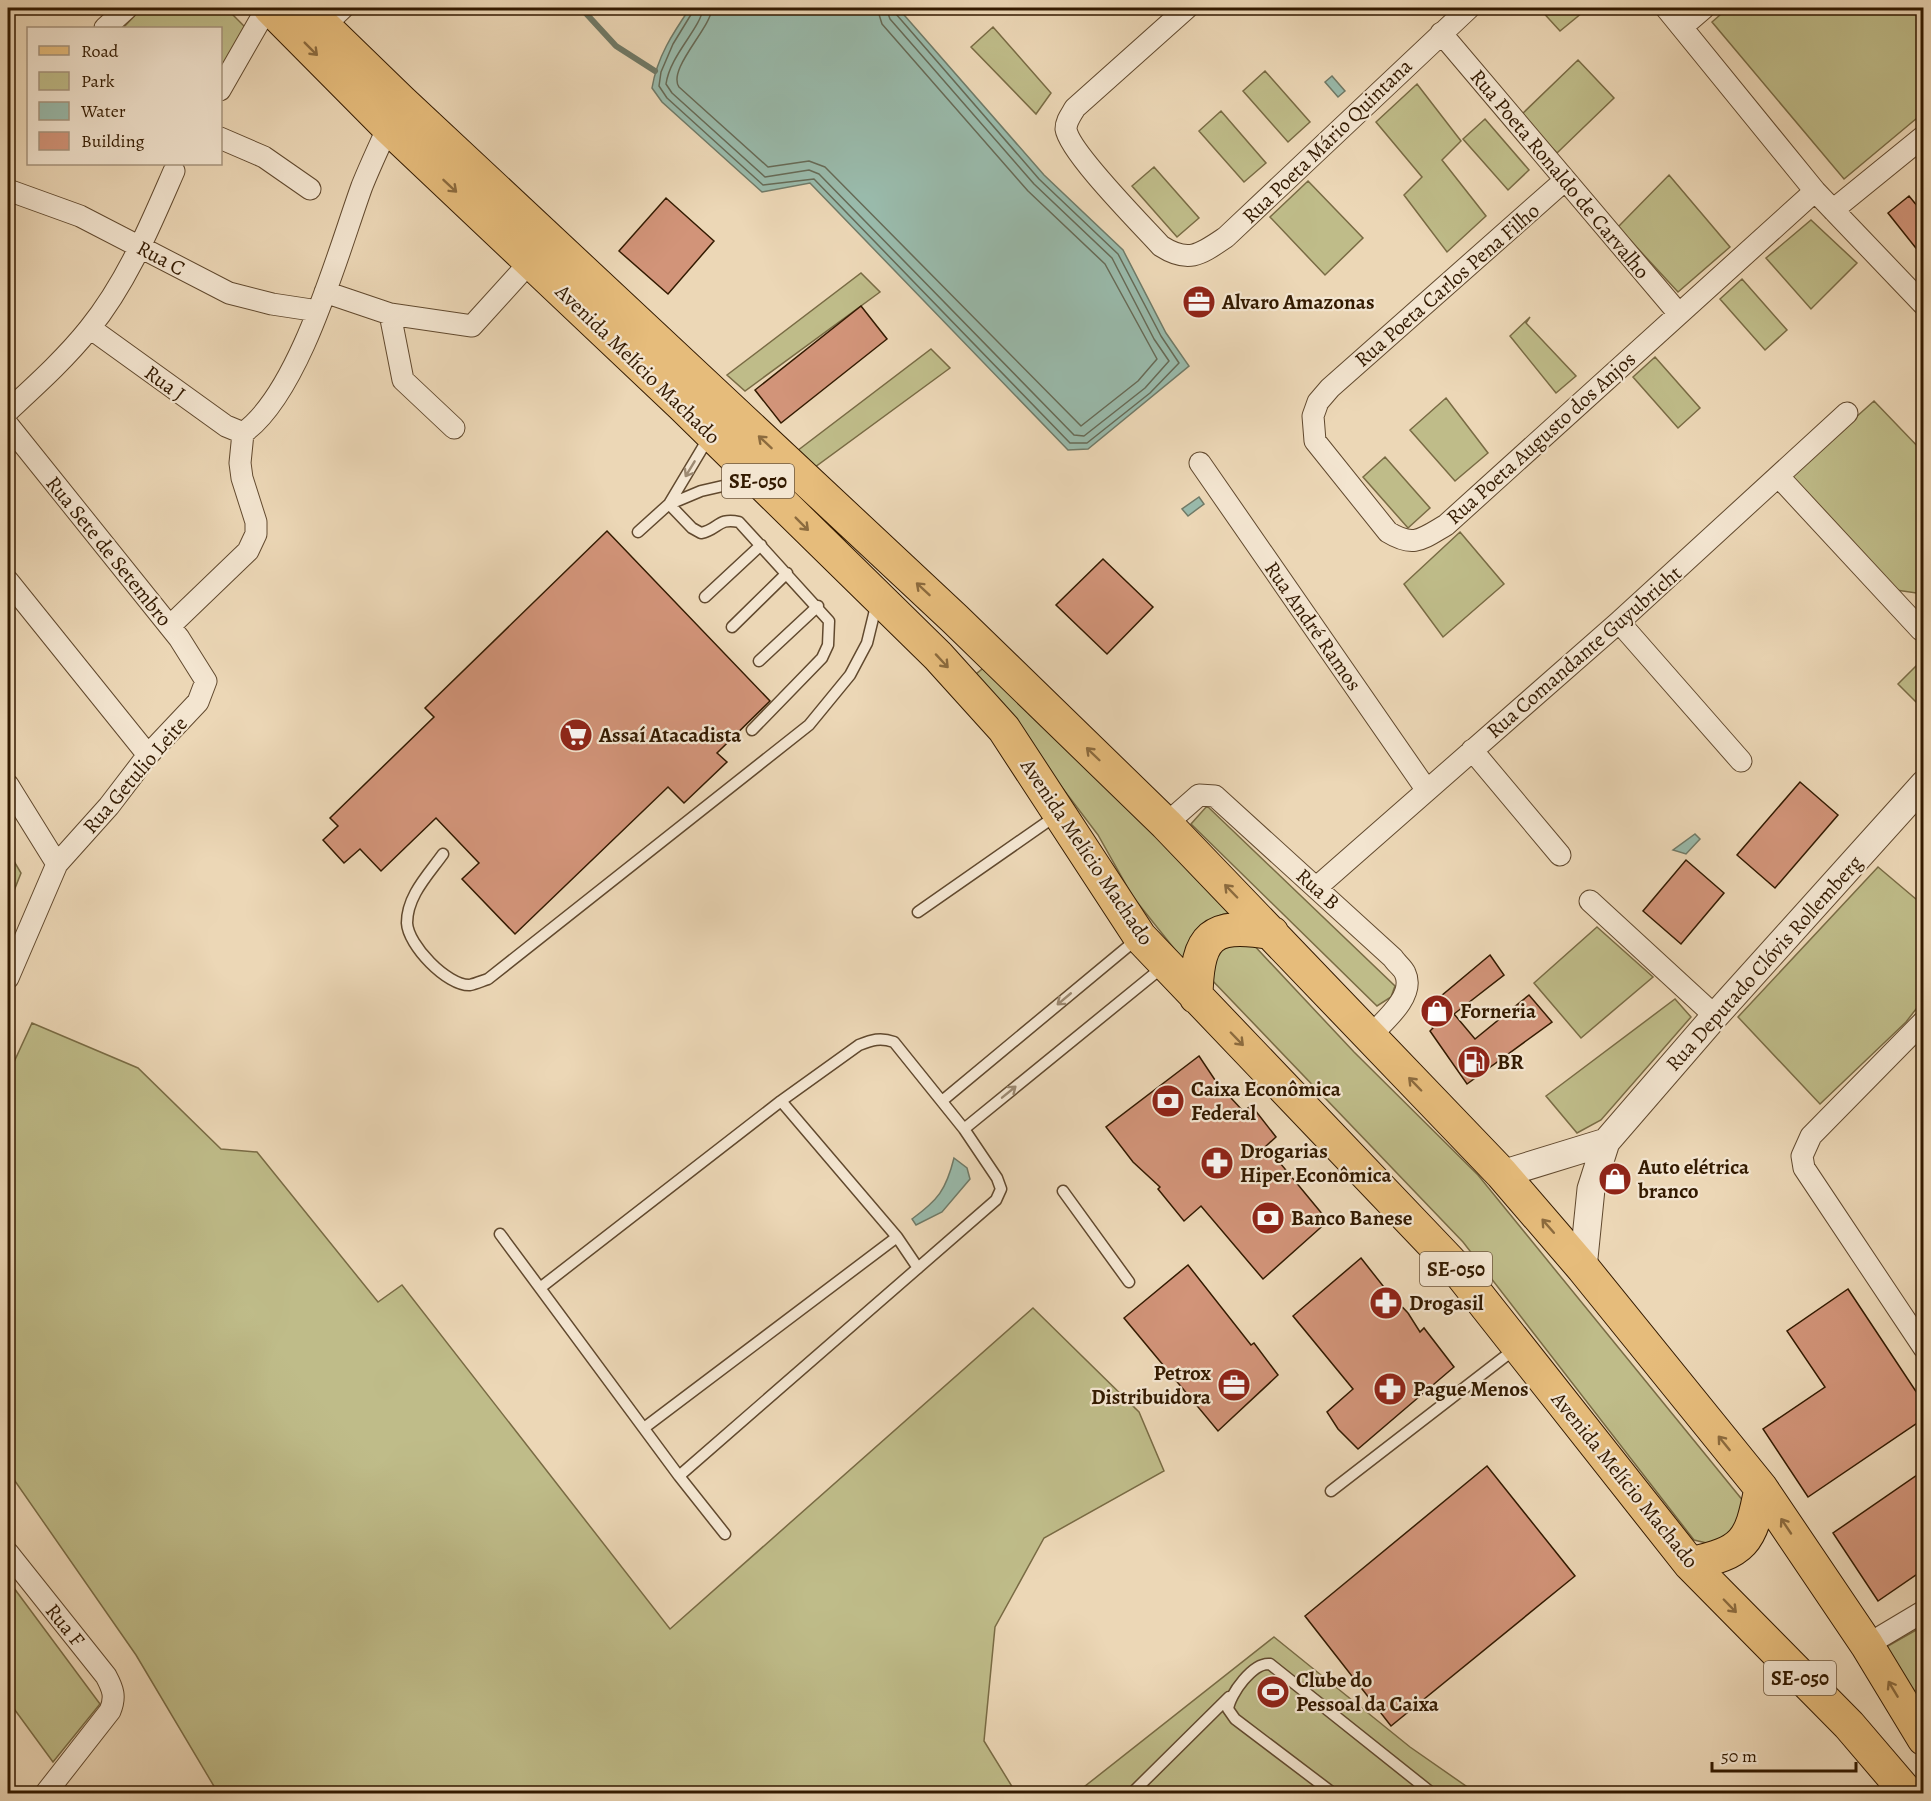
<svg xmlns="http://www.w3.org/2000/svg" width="1931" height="1801" font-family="Alegreya,serif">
<rect width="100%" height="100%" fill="#ecd7b6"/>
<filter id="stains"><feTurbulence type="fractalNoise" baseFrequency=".00333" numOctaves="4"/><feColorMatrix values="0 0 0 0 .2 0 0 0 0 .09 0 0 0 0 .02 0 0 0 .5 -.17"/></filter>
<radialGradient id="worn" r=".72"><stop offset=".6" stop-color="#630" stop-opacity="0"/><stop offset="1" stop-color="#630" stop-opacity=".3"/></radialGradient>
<path fill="#bfbc89" stroke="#796b44" stroke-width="1.5" d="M142,8H226L248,30L221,75L220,28H123Z
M1539,8H1588L1560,31Z
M1728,8H1923V113L1844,179L1712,22Z
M993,27L1051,93L1036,114L971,47Z
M1578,60L1614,98L1557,153L1521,115Z
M1265,71L1310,122L1288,142L1243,91Z
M1417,84L1461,141L1442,160L1486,216L1447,252L1404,195L1422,177L1376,122Z
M1221,111L1266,163L1244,182L1199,131Z
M1485,119L1529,170L1508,190L1463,139Z
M1154,167L1199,218L1177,237L1132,186Z
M1669,175L1730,247L1678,292L1618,227Z
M1308,181L1363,238L1325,275L1270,217Z
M1811,220L1857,263L1811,309L1766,258Z
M861,273L880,292L745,391L727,375Z
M1742,279L1787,330L1765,350L1720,299Z
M1530,317L1526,323L1576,376L1556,393L1510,336Z
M931,349L950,368L815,467L797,451Z
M1655,357L1700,408L1678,428L1633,377Z
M1446,398L1488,453L1455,481L1410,430Z
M1874,401L1923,452V594L1896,590L1788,478Z
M1385,457L1430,508L1408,528L1363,477Z
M1460,532L1504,584L1443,637L1404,584Z
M1923,659V709L1898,684Z
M986,666L1242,909C1204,919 1196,923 1184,961L1133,897L1098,835L976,674Z
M1207,806L1395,986L1391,997L1377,1006L1191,824Z
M8,851L21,873L8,906Z
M1878,867L1923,905V1000L1906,1022L1820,1104L1738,1017Z
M1597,927L1653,977L1581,1038L1534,983Z
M1249,940L1354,1052L1478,1175L1744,1502L1738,1530L1719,1546L1694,1540L1463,1242L1211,979L1220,942Z
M1675,999L1691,1017L1601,1120L1577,1133L1546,1096Z
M32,1023L138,1068L221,1149L257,1152L378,1302L402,1285L670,1629L1033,1308L1139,1412L1164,1471L1044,1538L995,1627L984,1741L1016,1793H218L136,1655L8,1471V1075Z
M8,1580L100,1704L53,1762L12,1706L8,1708Z
M1923,1626V1719L1881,1650Z
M1274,1637L1410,1747L1476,1793L1075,1794Z"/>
<path fill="#99baab" stroke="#707a67" stroke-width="1.5" d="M690,8H898L1044,175L1123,250L1166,333L1189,366L1088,449L1068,450L810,183L762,192L662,102L652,88C657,57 673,33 690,8Z
M1332,76L1345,91L1338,97L1325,82Z
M1199,497L1204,504L1188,516L1182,509Z
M1695,834L1700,839L1686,854L1673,850Z
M954,1158L967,1168L970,1179L942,1212L916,1225L912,1219C938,1200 946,1190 954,1158Z"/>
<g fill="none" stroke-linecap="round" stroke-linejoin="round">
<path stroke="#666a56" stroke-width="1.5" d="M695,8L673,44L661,72L659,86L667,98L763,185L814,179L1070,443H1087L1150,393L1179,363L1161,336L1118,254L1039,179L896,14L894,8
M703,8C701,28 670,55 666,84L672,93L765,177L809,170L819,174L1074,435L1084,436L1145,388L1169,361L1154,339L1112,258L1034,184L890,19L886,8
M712,8C711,28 667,69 679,87L768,167L809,161L825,167L1081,426L1138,381L1157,359L1105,264L1028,191L882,24L877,8"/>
<path stroke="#707a67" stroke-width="6" d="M581,8L616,46L655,71"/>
</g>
<path fill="#d29479" stroke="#331a00" stroke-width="1.5" d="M1909,196L1923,213V257L1888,213Z
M666,198L714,241L668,294L619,251Z
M861,306L887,339L781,423L755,390Z
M607,531L770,701L717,753L727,762L684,803L668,787L515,934L462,879L479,863L436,818L381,871L360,849L344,863L323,840L338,826L330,818L434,717L425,708Z
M1103,559L1153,607L1107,654L1056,605Z
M1800,782L1838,815L1775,888L1737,855Z
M1686,860L1724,893L1681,944L1643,911Z
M1490,955L1504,975L1454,1014L1475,1039L1529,995L1552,1022L1467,1084L1430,1031L1433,1028L1422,1012Z
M1199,1056L1217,1083L1244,1112L1251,1105L1276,1137L1266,1146L1328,1221L1263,1279L1201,1206L1184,1221L1158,1189L1160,1187L1133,1162L1106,1127Z
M1361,1258L1387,1291L1408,1313L1420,1332L1424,1328L1454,1367L1358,1449L1338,1429L1327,1412L1353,1389L1293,1316Z
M1188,1265L1251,1345L1254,1343L1278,1375L1218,1431L1124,1318Z
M1848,1289L1923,1402V1419L1808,1497L1763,1429L1825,1387L1787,1331Z
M1487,1466L1575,1576L1391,1726L1305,1616Z
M1923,1471V1570L1878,1601L1833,1533Z"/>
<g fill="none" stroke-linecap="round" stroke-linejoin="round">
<g stroke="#61492e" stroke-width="13">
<path id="service" d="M669,504L692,528L701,533C718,530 718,517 739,522L829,621L828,645L822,658L752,730
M670,504L701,491L749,480
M638,532L669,504L709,437
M705,597L761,545
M732,627L787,573
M759,661L818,606
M443,854C428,875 407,896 407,923C408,945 447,986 470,985C475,984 482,981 488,979L809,725L850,675L867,643L877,602
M918,912L1057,815
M781,1101L897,1237L918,1268
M942,1101L1137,939
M964,1129L1164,966
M1063,1191L1129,1282
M500,1234L679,1476L725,1534
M540,1288L781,1101L859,1045C872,1040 880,1037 894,1042L964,1129L997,1178L1001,1189L996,1200L679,1476
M644,1428L897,1237
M1331,1491L1516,1348
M1131,1794L1229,1697
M1334,1794L1235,1719L1228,1709C1230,1694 1253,1662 1270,1664L1433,1794"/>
</g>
<g stroke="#61492e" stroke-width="23">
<path id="minor" d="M1187,8L1075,108C1071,115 1066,121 1066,129C1069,152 1143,226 1161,246C1189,264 1201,254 1226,237L1469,8
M1666,8L1815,191L1924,305
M324,26L343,8
M1682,27L1704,8
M105,28L127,8
M1441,33L1679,314
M220,90L267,8
M220,138L264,157L310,189
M1564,181L1330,388L1318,402L1313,416L1315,441L1388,532C1414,548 1422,539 1446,525L1815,191
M8,190L80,216L229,293L272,304L318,311
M1833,210L1924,136
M325,292L390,314L472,326L530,262
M390,314L403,380L454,428
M90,328L226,426L243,433
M8,411C36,385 65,359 89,329C127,282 150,226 174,171
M8,425L179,638L206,681L198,702L148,755L109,806L57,864L8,978
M1200,463L1426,789
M1779,477L1921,630
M8,581L148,755
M1619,622L1741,761
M170,626L248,551L256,534V522L242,478L240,463L243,433C300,393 338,252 362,186C370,166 379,147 388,127
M1472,750L1560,855
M8,785L57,864
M1166,824L1199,795L1215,796L1393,958C1396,963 1403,968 1405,973C1416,996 1383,1022 1369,1037
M1317,887L1619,622L1847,413
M1590,901L1715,1016
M1924,1021L1811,1136L1802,1156L1804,1168L1924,1348
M8,1553L106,1676C113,1689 116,1697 110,1711L45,1794
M1867,1645L1924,1611"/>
</g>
<g stroke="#61492e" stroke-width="29">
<path id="tertiary" d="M1502,1174L1606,1142
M1583,1268L1591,1189L1606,1142L1715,1016L1924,784"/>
</g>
<g stroke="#331a00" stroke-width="35">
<path id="primary" d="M270,8L388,127L683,406L938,656L1004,729L1140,937L1457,1269L1690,1564L1849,1725L1908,1794
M305,8L401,101L955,619L1166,824L1502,1174L1583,1268L1761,1488L1867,1645L1924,1739
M1196,997C1197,935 1211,922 1272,933
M1690,1564C1744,1552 1751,1543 1761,1488"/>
</g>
<use href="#service" stroke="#f3e5d0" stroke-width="10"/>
<use href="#minor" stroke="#f3e5d0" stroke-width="21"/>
<use href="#tertiary" stroke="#f3e5d0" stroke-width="27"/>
<use href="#primary" stroke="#e6bc7b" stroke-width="33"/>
</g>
<defs><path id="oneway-shaft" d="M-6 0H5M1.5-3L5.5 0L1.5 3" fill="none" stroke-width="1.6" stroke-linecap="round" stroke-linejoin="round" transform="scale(1.5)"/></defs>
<g stroke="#8c6b3e">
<use href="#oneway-shaft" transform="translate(311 49) rotate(45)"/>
<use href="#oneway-shaft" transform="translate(450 186) rotate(43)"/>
<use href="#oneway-shaft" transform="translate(765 442) rotate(-137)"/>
<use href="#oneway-shaft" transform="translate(802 524) rotate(45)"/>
<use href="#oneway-shaft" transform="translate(923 589) rotate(-137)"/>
<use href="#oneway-shaft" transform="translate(942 661) rotate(47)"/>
<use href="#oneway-shaft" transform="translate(1093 754) rotate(-136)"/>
<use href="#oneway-shaft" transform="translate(1231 891) rotate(-134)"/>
<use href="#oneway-shaft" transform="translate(1237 1039) rotate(46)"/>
<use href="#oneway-shaft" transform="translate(1415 1084) rotate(-134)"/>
<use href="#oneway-shaft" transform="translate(1548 1226) rotate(-131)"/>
<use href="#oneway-shaft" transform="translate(1724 1443) rotate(-129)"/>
<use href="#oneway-shaft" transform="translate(1786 1526) rotate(-124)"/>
<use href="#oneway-shaft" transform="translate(1730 1606) rotate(46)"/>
<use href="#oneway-shaft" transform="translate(1893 1689) rotate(-121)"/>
</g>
<g stroke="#9d8a72">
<use href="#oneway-shaft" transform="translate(690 469) rotate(121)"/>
<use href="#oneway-shaft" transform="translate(1064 999) rotate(140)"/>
<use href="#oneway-shaft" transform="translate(1009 1092) rotate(-39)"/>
</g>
<defs>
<g id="office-disc" transform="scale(1.725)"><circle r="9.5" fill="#8f2418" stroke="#f3e5d0"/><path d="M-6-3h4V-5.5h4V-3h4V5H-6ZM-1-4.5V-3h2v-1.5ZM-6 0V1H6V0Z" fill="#fff"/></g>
<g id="supermarket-disc" transform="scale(1.725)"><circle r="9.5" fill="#8f2418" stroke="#f3e5d0"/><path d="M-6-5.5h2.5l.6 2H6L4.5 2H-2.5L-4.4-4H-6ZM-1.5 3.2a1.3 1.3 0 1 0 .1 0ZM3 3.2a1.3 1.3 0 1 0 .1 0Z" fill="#fff"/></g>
<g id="shop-disc" transform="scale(1.725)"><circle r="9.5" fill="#8f2418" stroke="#f3e5d0"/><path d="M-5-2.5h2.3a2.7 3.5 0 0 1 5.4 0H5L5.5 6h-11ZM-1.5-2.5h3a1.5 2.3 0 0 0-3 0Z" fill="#fff"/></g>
<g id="fuel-disc" transform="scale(1.725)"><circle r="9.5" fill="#8f2418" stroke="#f3e5d0"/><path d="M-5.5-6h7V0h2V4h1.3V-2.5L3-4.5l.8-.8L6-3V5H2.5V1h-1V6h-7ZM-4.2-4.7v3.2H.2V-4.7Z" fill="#fff"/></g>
<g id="bank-disc" transform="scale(1.725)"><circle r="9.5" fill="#8f2418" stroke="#f3e5d0"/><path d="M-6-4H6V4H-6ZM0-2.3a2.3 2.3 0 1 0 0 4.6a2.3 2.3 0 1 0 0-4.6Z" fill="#fff"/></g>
<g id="pharmacy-disc" transform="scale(1.725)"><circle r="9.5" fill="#8f2418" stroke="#f3e5d0"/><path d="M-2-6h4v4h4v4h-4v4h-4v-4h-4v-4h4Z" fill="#fff"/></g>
<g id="stadium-disc" transform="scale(1.725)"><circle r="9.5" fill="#8f2418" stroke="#f3e5d0"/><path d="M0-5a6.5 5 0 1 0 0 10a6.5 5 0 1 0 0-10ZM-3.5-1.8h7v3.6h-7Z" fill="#fff"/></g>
</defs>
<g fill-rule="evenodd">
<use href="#office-disc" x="1199" y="302"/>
<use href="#supermarket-disc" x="576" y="735"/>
<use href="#shop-disc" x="1437" y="1011"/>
<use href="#fuel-disc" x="1474" y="1062"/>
<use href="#bank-disc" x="1168" y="1101"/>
<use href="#pharmacy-disc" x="1217" y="1163"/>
<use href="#shop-disc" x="1615" y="1179"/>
<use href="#bank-disc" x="1268" y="1218"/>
<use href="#pharmacy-disc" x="1386" y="1303"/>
<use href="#office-disc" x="1234" y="1385"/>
<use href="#pharmacy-disc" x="1390" y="1389"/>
<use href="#stadium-disc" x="1273" y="1692"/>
</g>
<g text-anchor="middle" stroke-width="4.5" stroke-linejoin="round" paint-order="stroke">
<g fill="#f3e5d0" stroke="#6d573e" stroke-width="1.5">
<rect x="722" y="464" width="72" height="34" rx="4.5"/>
<rect x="1420" y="1252" width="72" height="34" rx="4.5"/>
<rect x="1764" y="1661" width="72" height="34" rx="4.5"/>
</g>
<g font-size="20" font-weight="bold" fill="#331a00">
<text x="758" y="488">SE-050</text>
<text x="1456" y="1276">SE-050</text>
<text x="1800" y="1685">SE-050</text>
</g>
<g font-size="21" fill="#331a00" stroke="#f3e5d0">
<text transform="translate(1327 141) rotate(-44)" y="7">Rua Poeta Mário Quintana</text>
<text transform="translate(1560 174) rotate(50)" y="7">Rua Poeta Ronaldo de Carvalho</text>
<text transform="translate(161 258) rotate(28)" y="7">Rua C</text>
<text transform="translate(1447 285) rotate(-41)" y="7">Rua Poeta Carlos Pena Filho</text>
<text transform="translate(638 364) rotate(44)" y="7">Avenida Melício Machado</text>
<text transform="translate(165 383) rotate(36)" y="7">Rua J</text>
<text transform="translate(1541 438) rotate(-42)" y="7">Rua Poeta Augusto dos Anjos</text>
<text transform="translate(109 551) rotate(51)" y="7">Rua Sete de Setembro</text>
<text transform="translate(1313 626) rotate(55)" y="7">Rua André Ramos</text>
<text transform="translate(1584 652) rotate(-41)" y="7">Rua Comandante Guyubricht</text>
<text transform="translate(135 775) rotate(-49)" y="7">Rua Getulio Leite</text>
<text transform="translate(1087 852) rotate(56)" y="7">Avenida Melício Machado</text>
<text transform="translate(1318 889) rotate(42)" y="7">Rua B</text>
<text transform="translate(1764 963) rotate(-48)" y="7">Rua Deputado Clóvis Rollemberg</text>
<text transform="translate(1625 1480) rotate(51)" y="7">Avenida Melício Machado</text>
<text transform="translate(65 1625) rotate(51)" y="7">Rua F</text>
</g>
<g font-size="21" font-weight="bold" fill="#331a00" stroke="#f3e5d0" text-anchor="start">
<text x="1222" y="309">Alvaro Amazonas</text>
<text x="599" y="742">Assaí Atacadista</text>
<text x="1460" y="1018">Forneria</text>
<text x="1497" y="1069">BR</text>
<text x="1191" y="1096">Caixa Econômica<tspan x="1191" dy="24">Federal</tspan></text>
<text x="1240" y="1158">Drogarias<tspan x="1240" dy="24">Hiper Econômica</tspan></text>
<text x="1638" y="1174">Auto elétrica<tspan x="1638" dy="24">branco</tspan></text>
<text x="1291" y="1225">Banco Banese</text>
<text x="1409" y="1310">Drogasil</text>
<text x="1211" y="1380" text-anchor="end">Petrox<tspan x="1211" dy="24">Distribuidora</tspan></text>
<text x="1413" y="1396">Pague Menos</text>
<text x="1296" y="1687">Clube do<tspan x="1296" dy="24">Pessoal da Caixa</tspan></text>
</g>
</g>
<rect width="1931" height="1801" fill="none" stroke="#ecd7b6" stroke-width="30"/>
<rect x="9" y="9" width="1913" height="1783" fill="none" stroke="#331a00" stroke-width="3"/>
<rect x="15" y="15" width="1901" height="1771" fill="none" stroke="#331a00" stroke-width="1.5"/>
<rect x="27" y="27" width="195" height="138" fill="#f3e5d0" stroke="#a6947d" stroke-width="1.5"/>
<rect x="39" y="46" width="30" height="9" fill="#e6bc7b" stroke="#a6947d" stroke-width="1.5"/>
<text x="81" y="57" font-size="18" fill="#331a00">Road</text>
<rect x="39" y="72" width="30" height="18" fill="#bfbc89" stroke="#a6947d" stroke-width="1.5"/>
<text x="81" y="87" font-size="18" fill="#331a00">Park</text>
<rect x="39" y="102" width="30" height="18" fill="#99baab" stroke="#a6947d" stroke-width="1.5"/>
<text x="81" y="117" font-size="18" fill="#331a00">Water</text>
<rect x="39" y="132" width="30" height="18" fill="#d29479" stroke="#a6947d" stroke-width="1.5"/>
<text x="81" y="147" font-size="18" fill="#331a00">Building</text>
<path d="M1712 1762v9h144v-9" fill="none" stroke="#331a00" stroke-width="3"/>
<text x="1721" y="1762" font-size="18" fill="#331a00" stroke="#f3e5d0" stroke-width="4.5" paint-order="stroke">50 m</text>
<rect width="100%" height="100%" filter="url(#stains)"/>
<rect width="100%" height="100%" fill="url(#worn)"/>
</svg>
